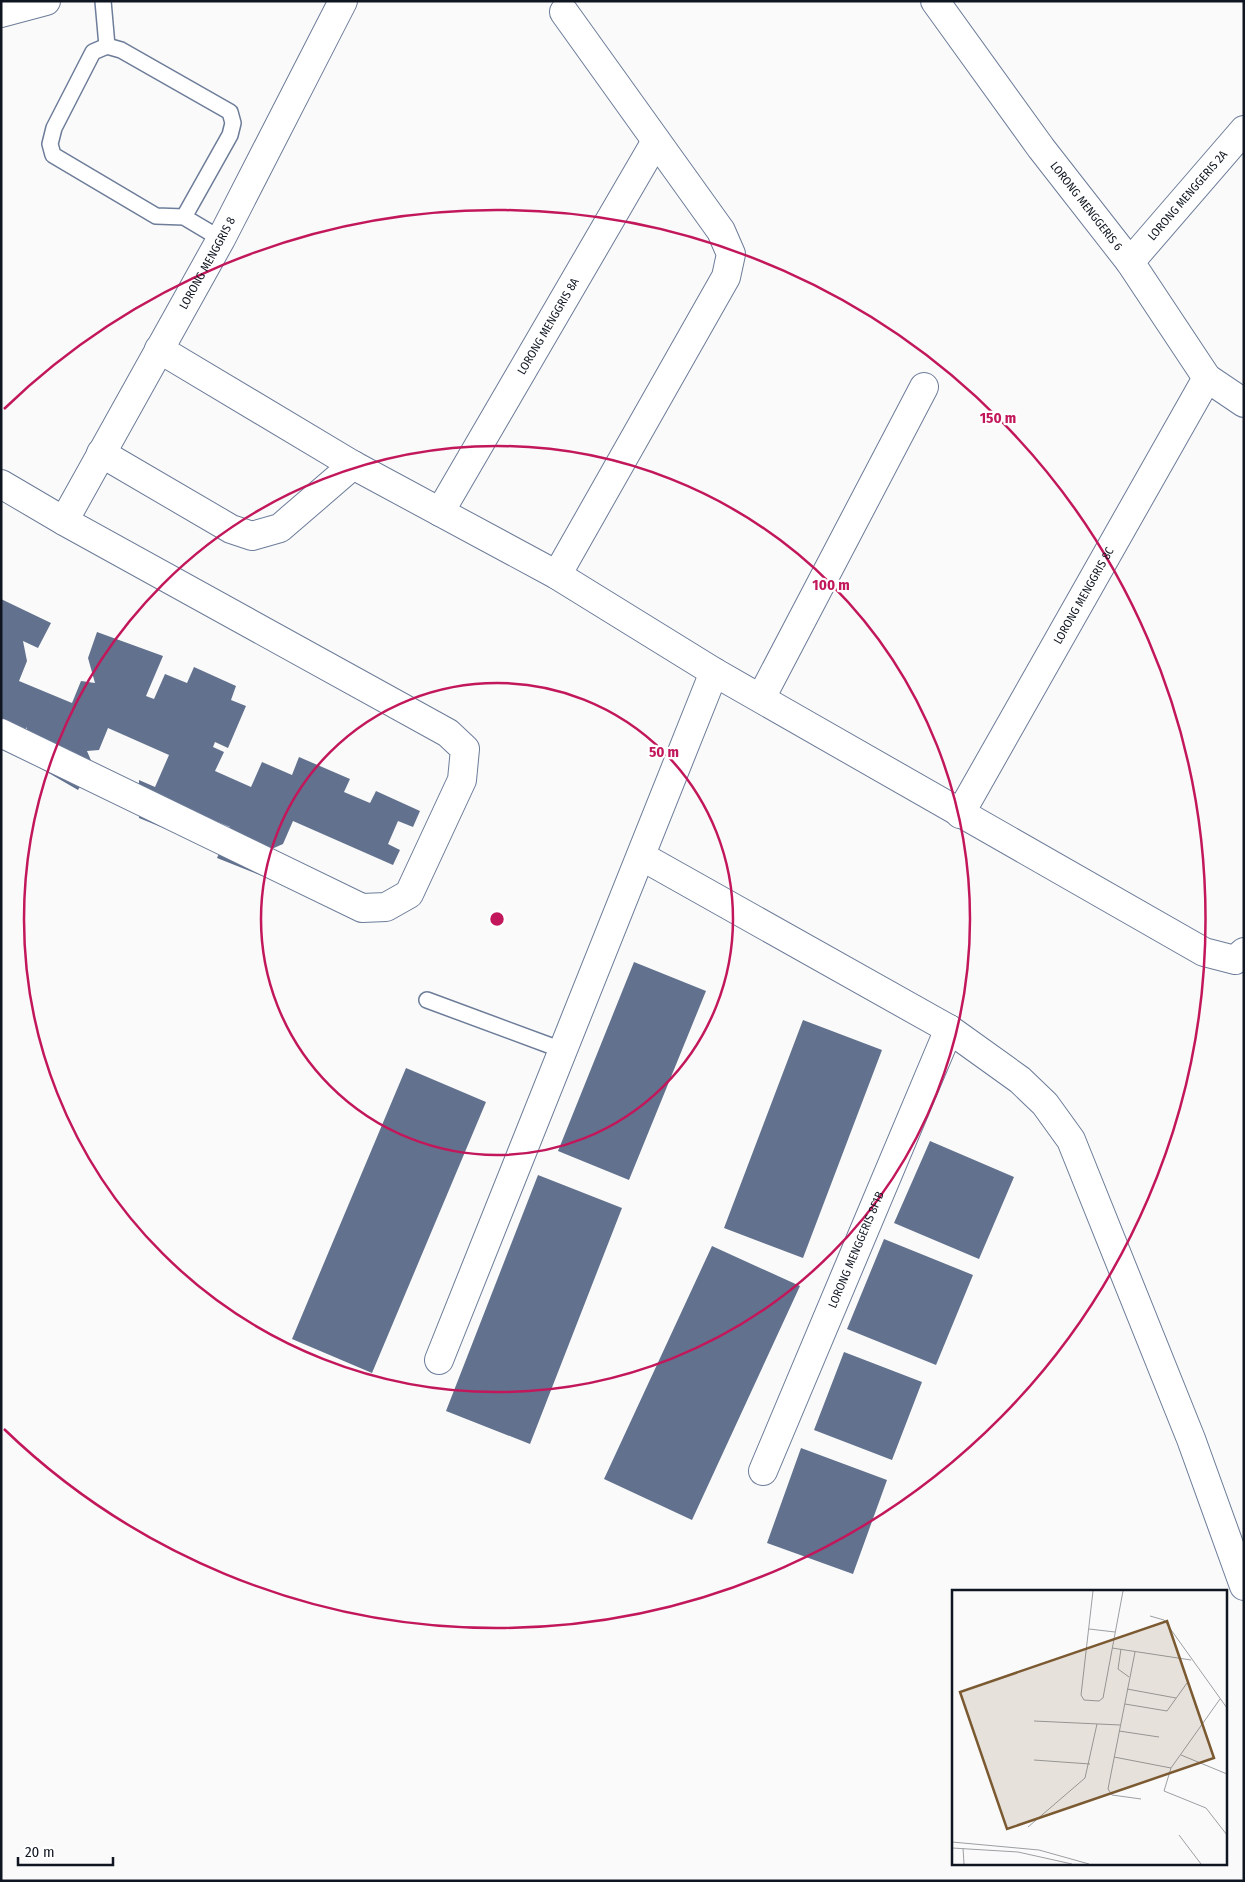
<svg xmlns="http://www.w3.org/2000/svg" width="1245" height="1882" font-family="'Fira Sans Condensed',sans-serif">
<rect width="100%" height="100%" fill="#fafafa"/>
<path fill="#62728e" d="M1,599L51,623L38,648L23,641L27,661L19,681L72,703L81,681L95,683L88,658L97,632L163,656L146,696L154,699L165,674L187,683L194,667L236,686L231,700L246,706L228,748L215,742L213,747L224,752L215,771L251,787L262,762L292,775L299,757L350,779L344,792L370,803L376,791L420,811L413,827L398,821L388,844L400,850L393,865L293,821L283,844L267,851L279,857L270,879L217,858L230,827L208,818L198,842L139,818V780L155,787L169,755L108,728L99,750L87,751L93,765L78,790L28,761L27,727L15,752L1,745Z
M634,962L706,991L629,1180L558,1151Z
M803,1020L882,1050L803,1258L724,1228Z
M406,1068L486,1102L372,1373L292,1339Z
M930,1141L1014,1177L979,1259L894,1223Z
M538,1175L622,1208L530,1444L446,1411Z
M884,1239L973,1275L936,1365L847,1329Z
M712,1246L800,1286L692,1520L604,1479Z
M844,1352L922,1382L892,1460L814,1430Z
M801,1448L887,1480L853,1574L767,1543Z"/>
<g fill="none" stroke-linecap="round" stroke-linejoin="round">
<g stroke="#6c7c99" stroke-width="18">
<path id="service" d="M103,1L107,46
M184,217L230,135L233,123L230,112L121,50L107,46L93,52L54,128L50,144L53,155L156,216L184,217L221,239
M427,1000L562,1050"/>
</g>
<g stroke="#6c7c99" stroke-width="30">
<g id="minor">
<path id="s1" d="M935,1L1041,148L1130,262L1207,378L1244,403"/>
<path d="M1,13L46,1"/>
<path id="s2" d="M1130,262L1244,130"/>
<path d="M159,349L353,465L557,575L714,672L1204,952L1235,960L1244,952"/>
<path d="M101,453L231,529L252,536L280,528L353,465"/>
<path d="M1,484L64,521L448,733L465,749L462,780L409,894L386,907L362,908L1,733"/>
<path id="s3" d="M440,512L656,141"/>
<path id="s4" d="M64,521L221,239L343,1"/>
<path d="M557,575L726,277L731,254L721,231L564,12"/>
<path d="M761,698L924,387"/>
<path id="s5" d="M960,814L1207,378"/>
<path d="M641,856L949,1029L1020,1080L1045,1104L1071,1140L1191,1439L1244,1586"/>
<path d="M439,1360L714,672"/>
<path id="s6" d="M763,1471L949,1029"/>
</g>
</g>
<use href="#service" stroke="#fff" stroke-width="15"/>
<use href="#minor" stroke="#fff" stroke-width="28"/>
</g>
<g fill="none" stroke="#c2185b" stroke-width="2.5">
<circle cx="497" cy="919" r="236"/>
<circle cx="497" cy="919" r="473"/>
<path d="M4 409A709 709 0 1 1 4 1429"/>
</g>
<g text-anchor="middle" stroke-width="4.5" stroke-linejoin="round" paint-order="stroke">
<g font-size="12" fill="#101621" stroke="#fff">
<text dy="4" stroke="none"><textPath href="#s2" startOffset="88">LORONG MENGGERIS 2A</textPath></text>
<text dy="4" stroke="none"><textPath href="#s1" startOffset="255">LORONG MENGGERIS 6</textPath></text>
<text dy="4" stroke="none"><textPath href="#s4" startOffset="295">LORONG MENGGRIS 8</textPath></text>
<text dy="4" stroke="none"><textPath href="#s3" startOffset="215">LORONG MENGGRIS 8A</textPath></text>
<text dy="4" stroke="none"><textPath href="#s5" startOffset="251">LORONG MENGGRIS 8C</textPath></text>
<text dy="4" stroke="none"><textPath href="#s6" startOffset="240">LORONG MENGGERIS 8F1B</textPath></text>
</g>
</g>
<g transform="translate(952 1590)">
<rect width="275" height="275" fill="#fafafa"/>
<path fill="none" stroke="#9c9fa3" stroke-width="1" d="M141,1L129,105L132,110L147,111L151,108L171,1M198,26L212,30L275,118M137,39L163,42M160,58L239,70M169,59L166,79L177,87M183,62L156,199L160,205L189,209M175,99L224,108M268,109L219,178L212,201L254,218L275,245M173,114L215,121L235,93M82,131L168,135M167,141L207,147M229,165L275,184M162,167L219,178M82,170L138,174M76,237L133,188L145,134M227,245L249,274M0,252L87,260L137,274M0,258L66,262L120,274M11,258L12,274"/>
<path fill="#7b5931" fill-opacity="0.15" stroke="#7b5931" stroke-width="2.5" d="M215,31L262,168L55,239L8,102Z"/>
<rect width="275" height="275" fill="none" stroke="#101621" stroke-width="2.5"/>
</g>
<circle cx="497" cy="919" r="8" fill="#c2185b" stroke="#fff" stroke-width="2.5"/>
<g font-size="15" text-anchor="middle" font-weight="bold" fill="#c2185b" stroke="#fff" stroke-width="4.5" stroke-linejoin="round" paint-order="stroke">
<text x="998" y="423">150 m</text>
<text x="831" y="590">100 m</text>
<text x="664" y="757">50 m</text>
</g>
<rect width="1245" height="1882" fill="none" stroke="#101621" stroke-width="5"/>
<path d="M18 1857v8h95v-8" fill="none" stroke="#101621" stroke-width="2.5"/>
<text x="25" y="1857" font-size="15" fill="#101621" stroke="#ffffff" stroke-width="4" paint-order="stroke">20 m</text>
</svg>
